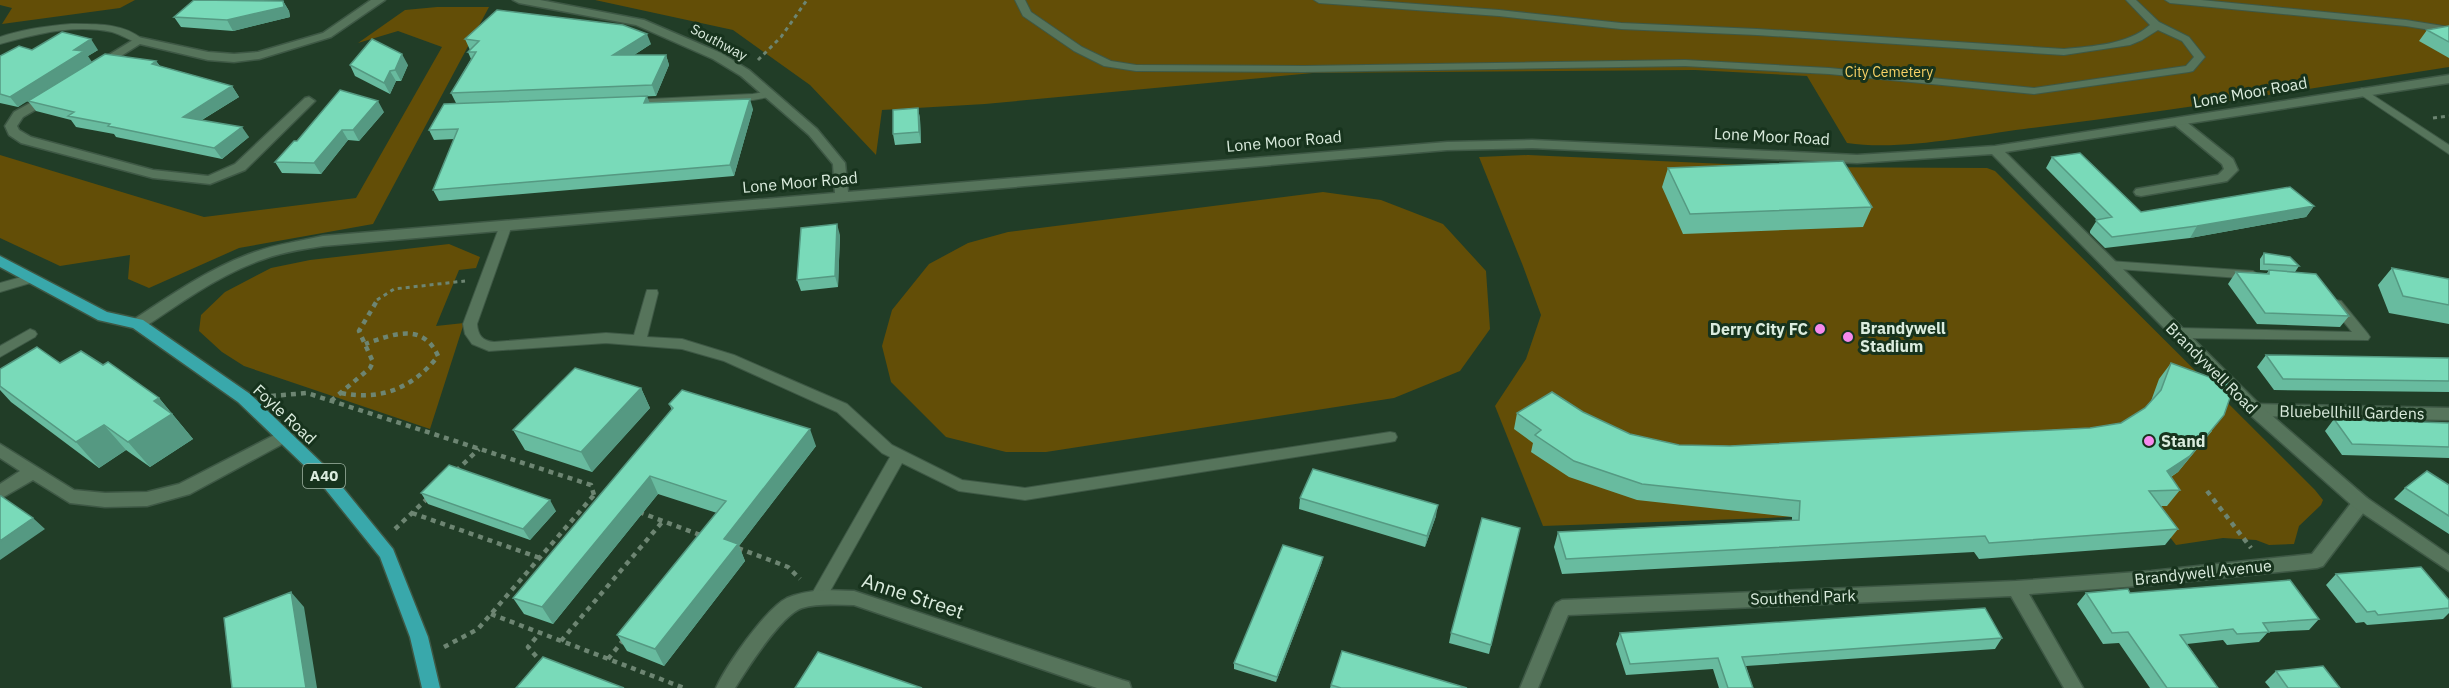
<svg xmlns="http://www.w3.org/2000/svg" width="2449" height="688" font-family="'IBM Plex Sans',sans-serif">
<rect width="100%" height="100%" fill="#213d27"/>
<path fill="#634e07" d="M0,0H135L120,8L2,24L12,8L0,5Z
M595,0H2449V67C2308,89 2166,112 2024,129C1970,136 1900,151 1847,143L1807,76L1695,70L1313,73L985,104L882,110L876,155L810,85L733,30Z
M437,7H489L373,224L239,248L149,288L128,279L130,255L60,266L0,238V155L204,217L356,198L442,47L398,31L358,43L405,10Z
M1528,155L1791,167L1987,168L1995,171L2315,490L2323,500L2321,505L2299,526L2294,544L2269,545L2256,540L2223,538L2176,545L2138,496L1768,518L1543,526L1495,406L1526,359L1541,315L1523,266L1479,157Z
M1323,192L1381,200L1443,224L1486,271L1490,329L1460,371L1394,398L1046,452H1006L946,437L891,382L882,346L892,310L929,264L968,243L1008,232Z
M449,244L480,257L476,268L459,270L436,326L464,323L430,429L244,366L222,352L199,331L201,315L225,292L271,268L310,260Z"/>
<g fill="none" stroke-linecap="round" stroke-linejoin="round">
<g stroke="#3e5845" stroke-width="2">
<path id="lane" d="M1015,0H1025L1031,12L1082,47L1111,61L1136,65L1304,66L1685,60L1829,68L2034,88L2186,66L2194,57L2182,41L2158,30L2142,40L2130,45L2064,55L1757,35L1621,29L1499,16L1319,3L1314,0H1361L1499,10L1621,23L1757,29L2064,49C2093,46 2127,45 2150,25L2126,0H2136L2159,22L2189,37L2205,57L2193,71L2189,72L2034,94L1829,74L1685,66L1304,72L1136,71L1104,66L1074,51L1023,16Z
M2165,0H2201L2406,20L2449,27V33L2406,26L2170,3Z
M71,24C95,24 125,23 143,40L138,43C129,40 122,35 112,32C74,24 36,34 0,44V37C23,29 47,26 71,24Z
M2362,88L2449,145V154L2358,93L2357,91Z
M770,91L776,94L774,96L753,100L631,106L625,103L631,100L753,94Z
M506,221L512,225L477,324C478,335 482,341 494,342L606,333L634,335L646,293L647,290H657L658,293L647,337L682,339L734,355L847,404L892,445L962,480L1025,488L1390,432L1395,433L1397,437L1395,441L1390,442L1025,500L959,491L902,463L824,602L818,604L812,602L810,597L890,457L882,453L837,412L724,361L682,349L606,343L489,351L472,344L465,334L463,324L500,225Z
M2109,261L2253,271L2259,275L2253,279L2105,268L2103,265Z
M32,274L38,278L37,281L0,292V283Z
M2336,300L2341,301L2368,334L2370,337L2368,340L2177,338L2170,333L2177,328L2352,332L2329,304Z
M30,329L35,331L37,334L35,337L0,357V346Z"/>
</g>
<g stroke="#3e5845" stroke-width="3">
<path id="street" d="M371,0H385L331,37L259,59L234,62L208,60L140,44L102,68L98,69L92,65L138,37L208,52L234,54L258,52L323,33Z
M50,92L56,96L54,99L23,117L17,126L19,130L31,137L153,170L208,176L235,164L305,98L309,97L315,101L245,170L210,184L153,178L21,143L9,135L5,126L14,112Z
M2180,119L2184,120L2233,159L2238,170L2227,181L2222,182L2141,196L2136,195L2134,192L2136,189L2218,175L2224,169L2222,164L2176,126L2174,123Z
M2255,404L2449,408V420L2255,416L2249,414L2247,410L2249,406Z
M282,431L288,433L290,437L288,441L190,494L147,506L105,507L70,503L33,480L0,499V484L20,471L0,458V444L74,490L105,493L147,492L179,484Z
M2361,496L2367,498L2369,503L2367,508L2323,566L2317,568L2151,585L2029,594L2083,688H2064L2011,596L1568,615L1538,688H1520L1553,608L1556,603L1562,600L2016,581L2151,571L2312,554L2355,498Z
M824,590L854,591L1122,680L1129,682L1131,688H1097L854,605C837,605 818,603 802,608C781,615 747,669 735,688H716C726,666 766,608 787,598C799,593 811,591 824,590Z"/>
</g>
<g stroke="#3e5845" stroke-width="3">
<path id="secondary" d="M513,0H540L644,20L721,53L749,70L817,129L845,163L848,192L1447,142L1532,140L1857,155L1906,152L1995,146L2449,75V83L2005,152L2261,406L2367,498L2449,555V571L2355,508L2249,414L1992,154L1857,163L1532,148L1447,150L323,246C303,249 283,252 264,259C220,274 182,302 143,328H133L131,324L133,320C171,295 211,267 255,252C277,244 300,241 323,236L835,193L833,164L809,135L741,76L713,59L636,25L519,3Z"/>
</g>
<g stroke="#3e5845" stroke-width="3">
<path id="primary" d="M0,256L107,312L143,320L250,394L326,467L393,549L428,637L440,688H422L410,637L380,557L314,475L238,402L133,328L98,320L0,267Z"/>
</g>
<path stroke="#6d8572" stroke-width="3" stroke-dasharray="4 4" stroke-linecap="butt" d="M758,60L781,37L807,0
M2433,118L2449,116
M377,300L394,289L465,281"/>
<path stroke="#6d8572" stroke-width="4.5" stroke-dasharray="5 5" stroke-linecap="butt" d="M341,393C381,401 413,388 438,356C423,322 393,334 365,344
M271,396L307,393L591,485L594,495L601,498
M331,401L370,368L373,362L359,331L378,299
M456,471L479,449
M2207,491L2251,548
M639,512L703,536
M412,513L540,558
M395,529L429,497
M738,548L788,567L800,579
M491,614L684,688
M561,641L663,521
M444,647L478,629L594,495
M608,659L625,638
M539,664L541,662L528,647L540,633"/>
<use href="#lane" fill="#56745b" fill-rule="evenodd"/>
<use href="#street" fill="#56745b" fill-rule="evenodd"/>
<use href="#secondary" fill="#56745b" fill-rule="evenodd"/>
<use href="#primary" fill="#39a8ab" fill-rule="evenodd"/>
</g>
<path fill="#68bb9f" d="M283,1L289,11L290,17L233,31L181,27L174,17Z
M2449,26V58L2419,41L2427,30Z
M465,39L651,44L634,55H666L669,65L656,96L470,103L650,102L753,109L734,176L439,201L433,190L454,139L434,140L429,130L456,103L451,93L471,59L468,52L470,50Z
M32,50H98L88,56L18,107L0,103V56Z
M156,61L160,66L232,86L239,97L202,120L249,137L222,159L116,137L114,134L76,127L71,120L36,111L28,101Z
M350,65H408L401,81H396L390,94L355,76Z
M918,108L920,119L921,143L895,145L893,134Z
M384,112L359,141L348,140L321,174L282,173L275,162L297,141Z
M2052,157L2141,212L2314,206L2306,217L2190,238L2105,248L2090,233V231L2097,220L2046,168Z
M1668,168L1872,207L1863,227L1683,234L1662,187Z
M840,235L838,287L801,291L797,280Z
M2264,253L2299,266L2295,272L2260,270V259Z
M2392,268L2449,279V324L2389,313L2378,285Z
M2269,270L2349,316L2340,327L2257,324L2228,284L2236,272L2267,273Z
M2266,355L2449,358V392L2274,390L2257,367Z
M2171,363L2212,431L2178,472L2171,477L2180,490L2167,506H2161L2178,529L2165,545L1979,559L1974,552L1562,574L1554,547L1558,532L1792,520V517L1637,500L1569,477L1531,452L1533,443L1514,429L1517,413L1583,412L1630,434L1679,445L1730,446L2090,428L2121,423L2145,408L2151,401L2159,379Z
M103,365L159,398L193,439L150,467L126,450L99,468L11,402L0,390V369Z
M641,388L650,408L592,472L525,450L513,430Z
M669,404L816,446L739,546L745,561L664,666L627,651L617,635L717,513L658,494L553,624L524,614L513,598L672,410Z
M2334,419L2449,423V458L2342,455L2325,431Z
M2449,485V534L2394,499L2405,488Z
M421,493L556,511L530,540L428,504Z
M1300,498L1436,516L1425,547L1299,509Z
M1520,528L1489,654L1449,643L1451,633Z
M1322,562L1276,682L1234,669V663Z
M2336,574L2449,600V613L2443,619L2367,625L2364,622L2356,623L2326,585Z
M2086,593H2130L2319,619L2309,630L2268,632L2259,642L2227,645L2223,640L2187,644L2218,688H2150L2119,643L2103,644L2077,604Z
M1620,633L2002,638L1995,649L1746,666L1753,688H1719L1713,669L1626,675L1616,644Z
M2276,671L2340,688H2270L2265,682Z
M1331,685L1467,688H1330Z"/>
<path fill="#559982" d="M283,1L289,11L290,17L233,31L227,20Z
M647,34L651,44L617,66L613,55Z
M91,39L98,50L88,56L92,62L18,107L10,97L74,50Z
M402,54L408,65L401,81L395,70Z
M666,55L669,65L656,96L652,85Z
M156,61L163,71L152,64Z
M390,71L396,81L390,94L384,83Z
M232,86L239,97L190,127L183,117Z
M647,96L651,106L644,103Z
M750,99L753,109L734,176L730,165Z
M378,101L384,112L359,141L353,130Z
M918,108L920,119L921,143L919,132Z
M242,127L249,137L222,159L214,148Z
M342,130L348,140L321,174L314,163Z
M2314,206L2306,217L2190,238L2197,226Z
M837,224L840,235L838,287L835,276Z
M641,388L650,408L592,472L581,452Z
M159,398L193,439L150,467L128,442L154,401Z
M2224,415L2178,472L2154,487L2167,471Z
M104,425L126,450L99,468L76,442Z
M810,429L816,446L739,546L745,561L664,666L655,649L724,539Z
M650,476L658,494L553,624L542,607Z
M550,500L556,511L530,540L523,529Z
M1438,505L1436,516L1425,547L1427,536Z
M33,518L45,529L0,560V541Z
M1323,557L1322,562L1276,682L1277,677Z
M291,592L304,607L317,688H306Z"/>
<path fill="#79dab9" stroke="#559982" stroke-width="1.5" d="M194,0L283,1L284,7L227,20L174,17Z
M497,10L623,25L647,34L613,55H666L652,85L451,93L476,52H468L479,41L465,39Z
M2449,26V42L2427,30Z
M62,32L91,39L74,50L84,51L10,97L0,94V56L19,46L32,50Z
M372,39L402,54L395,70L390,71L384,83L350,65Z
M105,54L156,61L152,64L232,86L183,117L242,127L214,148L108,126L110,124L68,116L74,112L28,101Z
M340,90L378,101L353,130H342L314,163L275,162L294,141H297Z
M647,96L644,103L750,99L730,165L433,190L458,129L429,130L444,104Z
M918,108L919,132L893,134V110Z
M2080,153L2141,212L2290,187L2314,206L2197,226L2112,237L2097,222L2096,220L2112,217L2052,157Z
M1843,161L1872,207L1690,214L1668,168Z
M837,224L835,276L797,280L801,228Z
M2264,253L2290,257L2299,266L2264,264Z
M2392,268L2449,279V305L2403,296Z
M2269,270L2316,274L2349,316L2265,313L2236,272L2269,274Z
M37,347L60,363L81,351L103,365L108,362L159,398L154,401L172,414L128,442L104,425L76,442L0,386V369Z
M2266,355L2449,358V381L2283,379Z
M2171,363L2234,386L2224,415L2190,456L2167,471L2180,490L2149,491L2178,529L1989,543L1985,536L1566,559L1558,532L1799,520L1800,501L1642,484L1574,461L1535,435L1541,430L1517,413L1552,392L1583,412L1630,434L1679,445L1730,446L2090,428L2121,423L2145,408L2161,390Z
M575,368L641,388L581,452L513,430Z
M682,390L810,429L724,539L738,544L655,649L617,635L726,501L650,476L542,607L513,598L673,408L669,404Z
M2334,419L2449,423V447L2352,444Z
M449,465L550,500L523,529L421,493Z
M1313,469L1438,505L1427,536L1300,498Z
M2427,471L2449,485V516L2405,488Z
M0,496H1L33,518L0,541Z
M1482,518L1520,528L1491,645L1451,633Z
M1283,545L1323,557L1277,677L1234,663Z
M2421,567L2449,600V608L2378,615L2375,611L2367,612L2336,574Z
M2290,580L2319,619L2263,623L2269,632L2237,634L2233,629L2180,635L2218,688H2167L2128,632L2112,633L2086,593L2128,589L2130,593Z
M291,592L306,688H232L224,618Z
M1985,608L2002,638L1742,657L1753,688H1728L1718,658L1630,664L1620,633Z
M1342,651L1467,688H1341L1331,685Z
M818,652L922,688H795Z
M543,657L624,688H516Z
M2323,666L2340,688H2288L2276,671Z"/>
<g fill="#f689ed" stroke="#17331d" stroke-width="2">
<circle cx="1820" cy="329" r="6"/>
<circle cx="1848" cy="337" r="6"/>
<circle cx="2149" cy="441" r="6"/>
</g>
<g text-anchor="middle" stroke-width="6" stroke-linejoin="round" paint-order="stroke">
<g font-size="14" fill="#dbecde" stroke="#17331d">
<text transform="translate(719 42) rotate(28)" y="5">Southway</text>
</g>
<g font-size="14" fill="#f7d165" stroke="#17331d">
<text x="1889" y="77">City Cemetery</text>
</g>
<rect fill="#17331d" stroke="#a0b4a4" stroke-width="1.5" x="303" y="464" width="42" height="24" rx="4.5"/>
<g font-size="15" font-weight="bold" fill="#dbecde">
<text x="324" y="481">A40</text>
</g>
<g font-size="16" fill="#dbecde" stroke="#17331d">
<text transform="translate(2250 92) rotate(-10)" y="6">Lone Moor Road</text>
<text transform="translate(1772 136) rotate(3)" y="6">Lone Moor Road</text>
<text transform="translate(1284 141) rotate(-5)" y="6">Lone Moor Road</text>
<text transform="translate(800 182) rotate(-5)" y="6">Lone Moor Road</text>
<text transform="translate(2212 368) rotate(45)" y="6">Brandywell Road</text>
<text transform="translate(2352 412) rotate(1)" y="6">Bluebellhill Gardens</text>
<text transform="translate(285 414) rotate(43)" y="6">Foyle Road</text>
<text transform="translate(2203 572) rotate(-6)" y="6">Brandywell Avenue</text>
<text transform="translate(1803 597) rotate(-2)" y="6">Southend Park</text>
</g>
<g font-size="16" font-weight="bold" fill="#dbecde" stroke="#17331d" text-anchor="start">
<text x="1860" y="334">Brandywell<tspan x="1860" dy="18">Stadium</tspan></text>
<text x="1808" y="335" text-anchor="end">Derry City FC</text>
<text x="2161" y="447">Stand</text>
</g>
<g font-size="20" fill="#dbecde" stroke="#17331d">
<text transform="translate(913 596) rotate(18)" y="7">Anne Street</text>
</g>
</g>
</svg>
